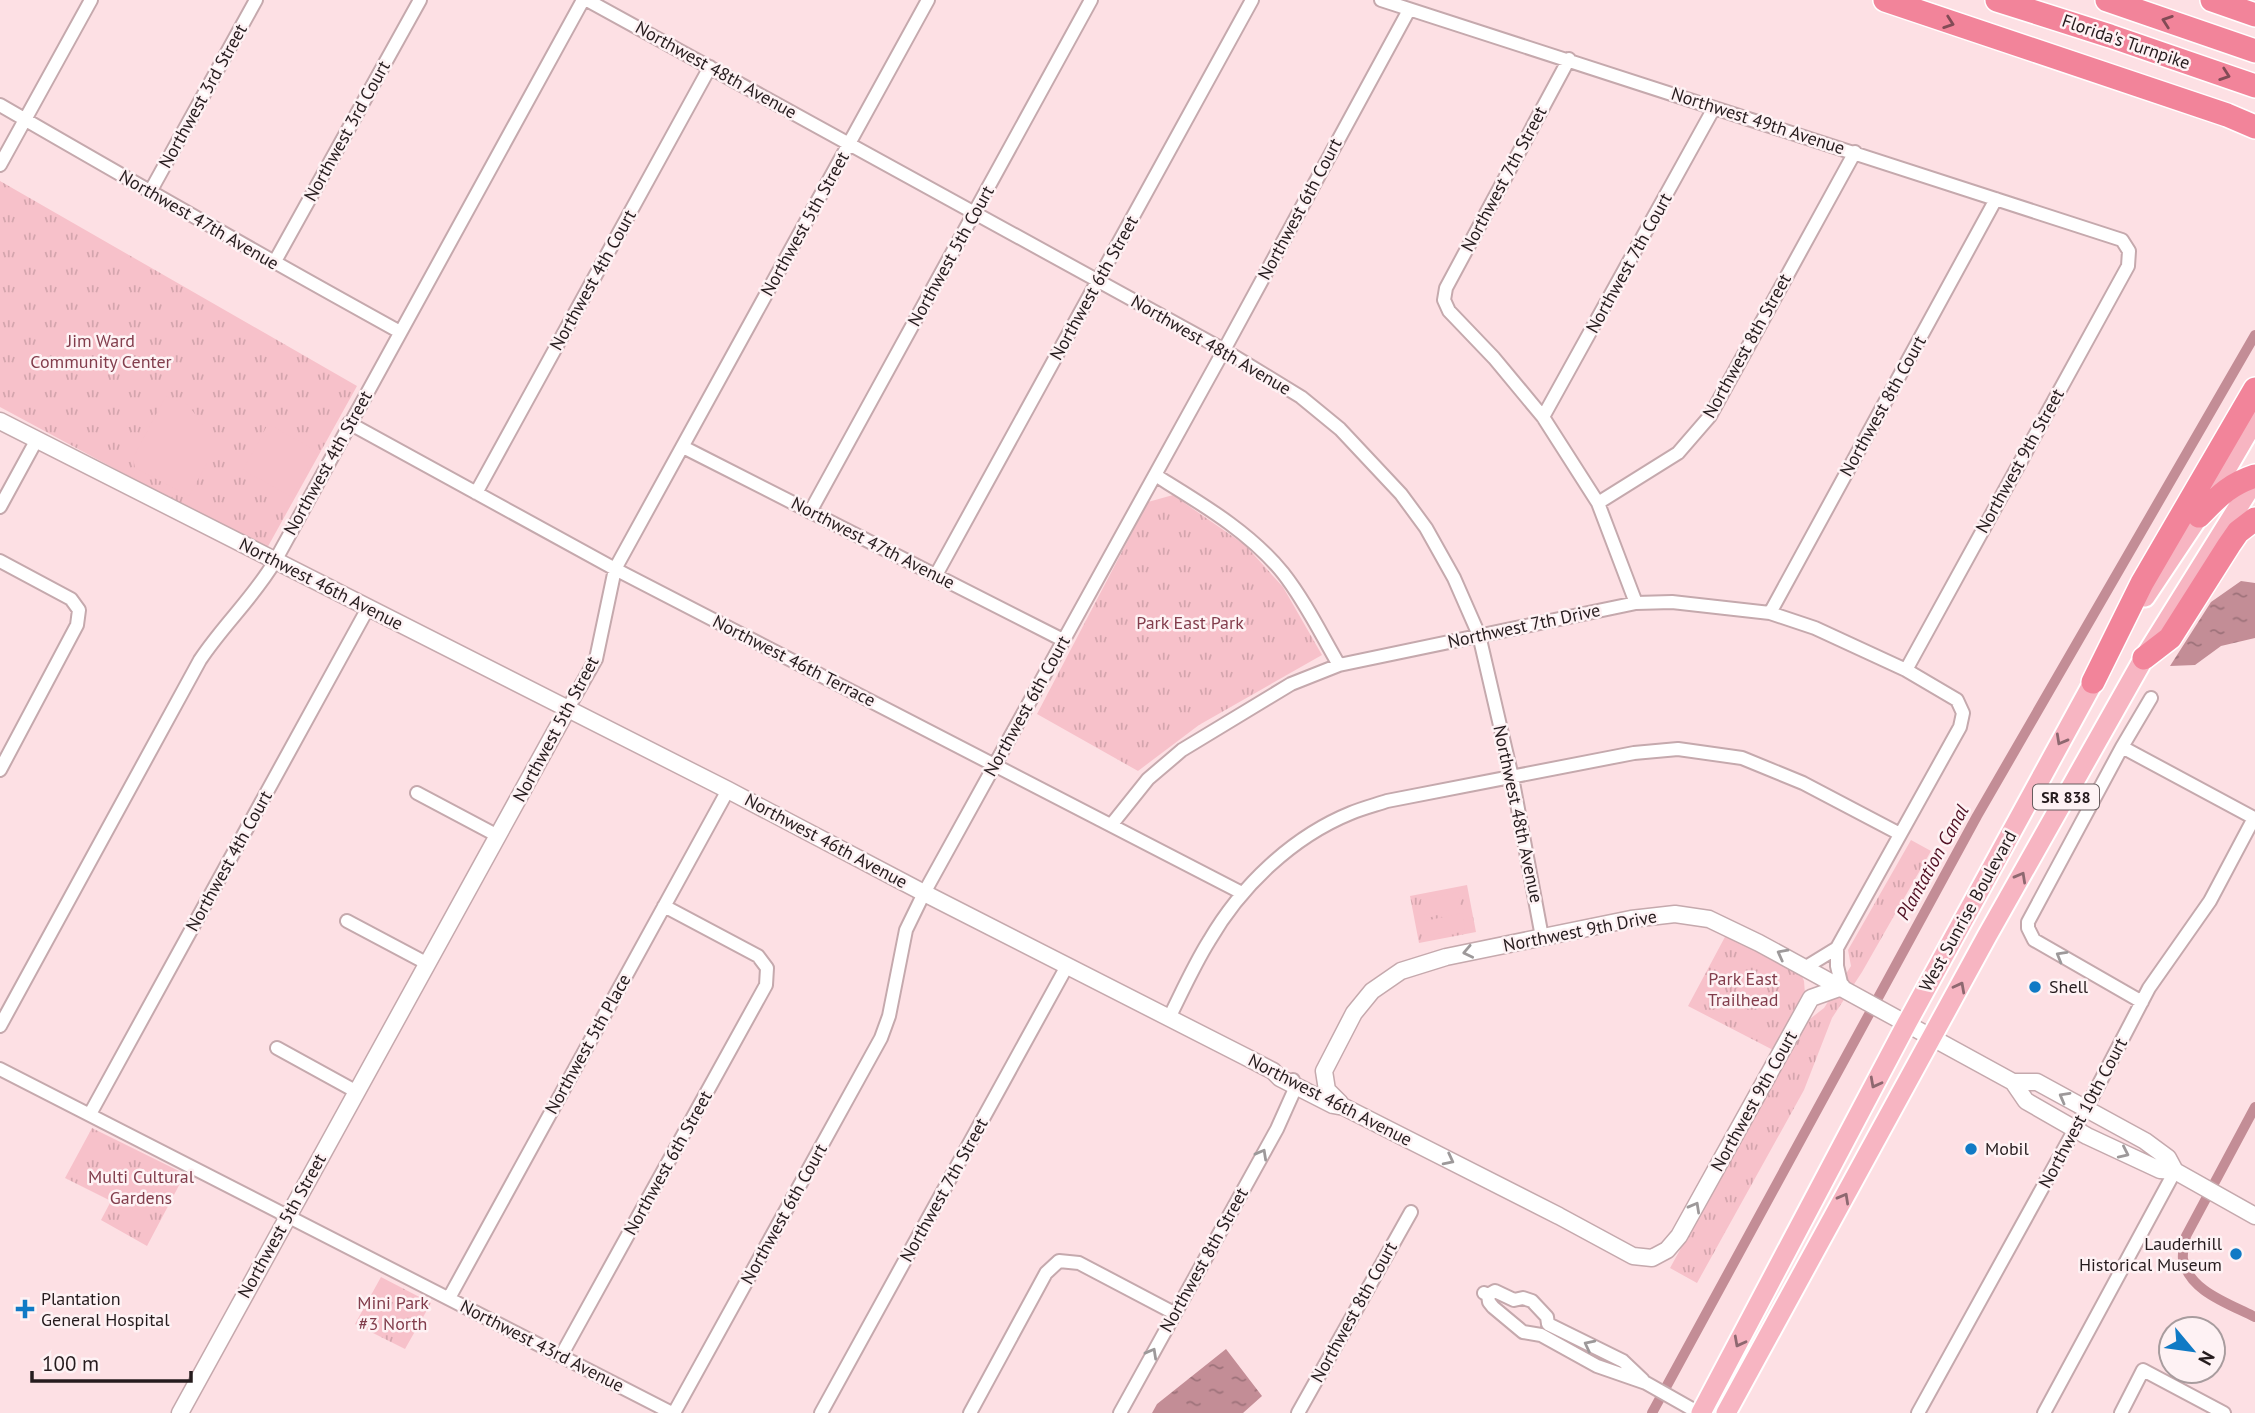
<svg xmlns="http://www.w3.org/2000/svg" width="2255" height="1413" font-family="'PT Sans',sans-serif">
<defs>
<pattern id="park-tufts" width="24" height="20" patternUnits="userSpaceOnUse" patternTransform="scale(1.75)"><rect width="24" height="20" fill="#f7c1ca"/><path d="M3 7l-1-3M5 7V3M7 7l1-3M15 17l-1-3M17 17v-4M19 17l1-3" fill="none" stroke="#d4a5ad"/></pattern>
<pattern id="water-ripples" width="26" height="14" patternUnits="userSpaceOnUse" patternTransform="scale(1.75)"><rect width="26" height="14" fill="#c38d96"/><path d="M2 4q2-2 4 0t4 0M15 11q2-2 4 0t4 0" fill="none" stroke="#9e727a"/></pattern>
</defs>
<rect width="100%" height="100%" fill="#fde0e4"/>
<path fill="url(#park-tufts)" d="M0,181L357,386L266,550L0,407Z
M1173,495L1245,545L1283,587L1322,655L1199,725L1138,771L1037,714L1148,502Z
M1911,840L1931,851L1862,972L1832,1018L1804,1090L1697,1283L1670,1268L1806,1022L1824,1008L1851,966L1848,950Z
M1467,885L1476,932L1419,943L1410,896Z
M1726,935L1784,966L1795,961L1804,981L1805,994L1775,1051L1688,1006Z
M92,1128L185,1174L147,1246L101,1220L111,1201L65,1178Z
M381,1277L431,1303L405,1349L355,1324Z"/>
<path fill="#f7c1ca" d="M166,396L188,405L205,427L207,463L189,496L135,468L133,458Z
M268,424L317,451L292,497L243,470Z
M1458,892L1461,908L1424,915L1421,900Z
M1462,913L1465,929L1428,936L1425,921Z"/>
<path fill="url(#water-ripples)" d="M2241,581L2255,583V638L2221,646L2195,665L2170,666L2211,602Z
M1226,1349L1262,1396L1243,1413H1152L1157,1404Z"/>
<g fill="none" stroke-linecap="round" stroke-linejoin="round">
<path stroke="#c38d96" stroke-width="10" d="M2255,1107L2186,1236C2185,1243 2182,1252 2183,1259C2188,1291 2230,1304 2255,1317
M1652,1413L1977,816L2255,335"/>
<g stroke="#c5a9ad" stroke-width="16">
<path id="minor" d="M587,0L1224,350L1301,397L1340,429L1401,494L1426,528L1454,578L1479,635L1512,777L1542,937
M1381,0L2122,240L2129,251L2128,266L1906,670
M1569,59L1446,288L1444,300L1449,311L1494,358L1543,417L1598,503L1636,603
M0,105C133,182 266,258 400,332
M0,165L91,0
M150,192L256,0
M274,263L420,0
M1543,417L1714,108
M349,423L615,569L1242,893
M683,447L1063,640
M1155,475C1200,503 1249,531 1283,573C1305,601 1321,634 1339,665
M476,493L710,67
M1598,503L1678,453L1710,416L1855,152
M0,507L36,441
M810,512L1091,0
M0,561L71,599L79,610L77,625L0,770
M936,575L1252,0
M1770,613L1996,199
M567,710L596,659L615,569L928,0
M417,793L498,836
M1112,824L1148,779L1182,750L1291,684L1339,665L1636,603L1672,602L1770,613L1815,628L1906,670L1957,700L1963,713L1960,727L1837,948L1806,967
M347,921L428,964
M1837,948V966L1842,987
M2142,1002L2034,940L2028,928V922L2122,747L2151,698
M1169,1018C1182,992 1194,965 1209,941C1241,886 1292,837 1351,813C1363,808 1375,805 1387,801L1634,753L1678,749L1742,758L1803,783L1900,834
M0,1026L200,660C223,625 254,597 275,561L583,0
M277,1048L357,1092
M0,1069L672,1413
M90,1114L368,608
M1484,1293L1488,1295L1489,1302L1493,1307L1523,1332L1541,1335L1597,1366L1646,1383L1699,1413
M1488,1295L1495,1291L1514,1300L1523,1298L1532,1301L1547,1317L1548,1324L1623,1361L1643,1380
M449,1298L728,790
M561,1356L766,985L767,968L758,956L664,906
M674,1413L881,1038L889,1016L906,930L924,893L1224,350L1409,10
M821,1413L1067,966
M970,1413L1046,1273L1059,1261L1079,1263L1174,1313
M1120,1413L1277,1129L1294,1091L1293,1080
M1298,1413L1411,1212
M1918,1413L2086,1109L2149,988L2210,901L2254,818L2122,747
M2044,1413L2175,1171
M2121,1413L2143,1370L2224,1413"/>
</g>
<g stroke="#c5a9ad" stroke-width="19">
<path id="tertiary" d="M0,421L728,790L924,893L1246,1057L1273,1071L1280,1078L1333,1105L1344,1107L1559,1216L1633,1256L1652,1258L1667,1250L1679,1236L1811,998L1842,987
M2013,1082H2037L2145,1141L2168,1158L2175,1171
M1340,1103L1327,1090L1324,1071L1354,1013L1372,991L1401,971L1446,957L1631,919L1675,914L1709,919L1759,943L2013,1082L2026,1101L2087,1136L2160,1170L2175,1171L2255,1216
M180,1413L567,710"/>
</g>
<g stroke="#fff" stroke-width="23">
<path id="primary" d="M2145,597L2199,516L2255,420
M1701,1413L1907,1023L2100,670
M1726,1413L1987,936L2144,658L2255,480"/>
</g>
<g stroke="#fff" stroke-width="26">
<path id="motorway" d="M1885,0L2227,115L2255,127
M1997,0L2110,36L2255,86
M2107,0L2255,51
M2212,0L2255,15
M2199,516C2218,497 2228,485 2255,476
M2144,658L2170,638L2229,545L2238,532L2255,519
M2093,682L2142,583L2255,389"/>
</g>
<use href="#minor" stroke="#fff" stroke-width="12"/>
<use href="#tertiary" stroke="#fff" stroke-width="16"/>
<use href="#primary" stroke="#f7b5c2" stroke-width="19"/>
<use href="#motorway" stroke="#f2849a" stroke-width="23"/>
</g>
<defs><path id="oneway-chevron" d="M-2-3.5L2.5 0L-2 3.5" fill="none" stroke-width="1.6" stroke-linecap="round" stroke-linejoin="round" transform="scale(1.75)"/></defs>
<g stroke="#824b56">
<use href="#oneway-chevron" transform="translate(2167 21) rotate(-161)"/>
<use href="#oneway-chevron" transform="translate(1949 23) rotate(19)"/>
<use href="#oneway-chevron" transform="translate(2225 75) rotate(19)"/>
</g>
<g stroke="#8e6870">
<use href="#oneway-chevron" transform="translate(2061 740) rotate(119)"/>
<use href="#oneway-chevron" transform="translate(2021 877) rotate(-61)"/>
<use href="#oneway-chevron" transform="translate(1960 987) rotate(-62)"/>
<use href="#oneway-chevron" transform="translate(1875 1083) rotate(118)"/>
<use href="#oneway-chevron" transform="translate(1844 1198) rotate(-61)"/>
<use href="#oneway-chevron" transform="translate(1739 1342) rotate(118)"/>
</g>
<g stroke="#9d999a">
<use href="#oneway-chevron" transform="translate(1468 952) rotate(168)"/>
<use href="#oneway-chevron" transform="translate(1782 954) rotate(-152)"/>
<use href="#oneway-chevron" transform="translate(2061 956) rotate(-150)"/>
<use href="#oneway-chevron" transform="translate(2064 1097) rotate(-151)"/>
<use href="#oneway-chevron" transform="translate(2124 1153) rotate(25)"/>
<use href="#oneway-chevron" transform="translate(1262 1154) rotate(-61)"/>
<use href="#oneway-chevron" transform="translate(1449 1160) rotate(27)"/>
<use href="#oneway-chevron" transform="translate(1695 1207) rotate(-61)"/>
<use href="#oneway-chevron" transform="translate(1589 1345) rotate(-153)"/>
<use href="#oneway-chevron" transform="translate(1152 1353) rotate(-61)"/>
</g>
<g fill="#107ac5" stroke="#fef2f4" stroke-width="2.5">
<circle cx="2035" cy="987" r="7"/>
<circle cx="1971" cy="1149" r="7"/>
<circle cx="2236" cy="1254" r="7"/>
<path d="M21.5 1298.5h7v7h7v7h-7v7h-7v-7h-7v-7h7z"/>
</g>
<g text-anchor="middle" stroke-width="5" stroke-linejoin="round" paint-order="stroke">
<rect fill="#fef2f4" stroke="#675c5e" stroke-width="2" x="2033" y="784.5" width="66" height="25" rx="5"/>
<g font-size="16" font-weight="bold" fill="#261c1e">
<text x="2066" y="803">SR 838</text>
</g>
<g font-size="18" fill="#261c1e" stroke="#fef2f4">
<text transform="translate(2126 42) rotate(19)" y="6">Florida's Turnpike</text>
<text transform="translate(716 70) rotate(29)" y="6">Northwest 48th Avenue</text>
<text transform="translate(203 96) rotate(-61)" y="6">Northwest 3rd Street</text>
<text transform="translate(1758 121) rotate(18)" y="6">Northwest 49th Avenue</text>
<text transform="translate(347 131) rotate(-61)" y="6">Northwest 3rd Court</text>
<text transform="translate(1504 179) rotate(-62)" y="6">Northwest 7th Street</text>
<text transform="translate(1300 209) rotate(-62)" y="6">Northwest 6th Court</text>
<text transform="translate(199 220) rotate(30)" y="6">Northwest 47th Avenue</text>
<text transform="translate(805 224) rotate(-61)" y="6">Northwest 5th Street</text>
<text transform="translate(951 256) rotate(-61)" y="6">Northwest 5th Court</text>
<text transform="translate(1629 263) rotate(-61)" y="6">Northwest 7th Court</text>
<text transform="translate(593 280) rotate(-61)" y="6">Northwest 4th Court</text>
<text transform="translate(1094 288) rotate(-61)" y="6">Northwest 6th Street</text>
<text transform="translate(1211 345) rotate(30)" y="6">Northwest 48th Avenue</text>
<text transform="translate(1747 346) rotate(-61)" y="6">Northwest 8th Street</text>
<text transform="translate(1883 406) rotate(-61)" y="6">Northwest 8th Court</text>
<text transform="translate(2020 461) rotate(-61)" y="6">Northwest 9th Street</text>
<text transform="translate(328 463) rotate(-61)" y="6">Northwest 4th Street</text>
<text transform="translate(873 543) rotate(27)" y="6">Northwest 47th Avenue</text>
<text transform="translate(321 584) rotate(27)" y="6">Northwest 46th Avenue</text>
<text transform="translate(1524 626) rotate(-12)" y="6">Northwest 7th Drive</text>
<text transform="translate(794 661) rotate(27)" y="6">Northwest 46th Terrace</text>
<text transform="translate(1027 706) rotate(-61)" y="6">Northwest 6th Court</text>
<text transform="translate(556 729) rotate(-62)" y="6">Northwest 5th Street</text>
<text transform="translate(1518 814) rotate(78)" y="6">Northwest 48th Avenue</text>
<text transform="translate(826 841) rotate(28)" y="6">Northwest 46th Avenue</text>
<text transform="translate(229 861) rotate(-61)" y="6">Northwest 4th Court</text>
<text transform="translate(1968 911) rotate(-61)" y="6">West Sunrise Boulevard</text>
<text transform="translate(1580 931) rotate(-11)" y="6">Northwest 9th Drive</text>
<text transform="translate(588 1044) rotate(-61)" y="6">Northwest 5th Place</text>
<text transform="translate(1330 1100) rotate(27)" y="6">Northwest 46th Avenue</text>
<text transform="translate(1754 1101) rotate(-61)" y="6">Northwest 9th Court</text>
<text transform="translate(2083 1113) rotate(-62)" y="6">Northwest 10th Court</text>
<text transform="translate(668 1163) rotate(-61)" y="6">Northwest 6th Street</text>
<text transform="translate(944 1190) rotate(-61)" y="6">Northwest 7th Street</text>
<text transform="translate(784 1214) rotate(-61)" y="6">Northwest 6th Court</text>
<text transform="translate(282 1226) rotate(-61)" y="6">Northwest 5th Street</text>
<text transform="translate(1204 1260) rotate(-61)" y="6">Northwest 8th Street</text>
<text transform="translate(1354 1312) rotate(-61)" y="6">Northwest 8th Court</text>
<text transform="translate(542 1346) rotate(27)" y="6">Northwest 43rd Avenue</text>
</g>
<g font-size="18" fill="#823d4c" stroke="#fef2f4">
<text x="101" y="347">Jim Ward<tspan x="101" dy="21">Community Center</tspan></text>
<text x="1190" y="629">Park East Park</text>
<text x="1743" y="985">Park East<tspan x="1743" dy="21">Trailhead</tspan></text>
<text x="141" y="1183">Multi Cultural<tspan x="141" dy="21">Gardens</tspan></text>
<text x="393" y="1309">Mini Park<tspan x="393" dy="21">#3 North</tspan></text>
</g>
<g font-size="18" fill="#261c1e" stroke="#fef2f4" text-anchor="start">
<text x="2049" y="993">Shell</text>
<text x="1985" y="1155">Mobil</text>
<text x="2222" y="1250" text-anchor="end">Lauderhill<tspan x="2222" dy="21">Historical Museum</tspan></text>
<text x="41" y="1305">Plantation<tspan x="41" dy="21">General Hospital</tspan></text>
</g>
<g font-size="19" font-style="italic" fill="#511023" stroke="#fef2f4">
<text transform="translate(1932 862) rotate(-61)" y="7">Plantation Canal</text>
</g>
</g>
<g transform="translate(2192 1350) rotate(119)"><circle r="33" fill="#fef2f4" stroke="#a89c9e" stroke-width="2"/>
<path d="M0-5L12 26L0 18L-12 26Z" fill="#107ac5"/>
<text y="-10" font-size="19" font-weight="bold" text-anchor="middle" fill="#261c1e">N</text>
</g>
<path d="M32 1371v10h159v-10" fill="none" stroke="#261c1e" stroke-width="3.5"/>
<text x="42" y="1371" font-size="21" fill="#261c1e" stroke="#fef2f4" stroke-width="5" paint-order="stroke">100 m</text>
</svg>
